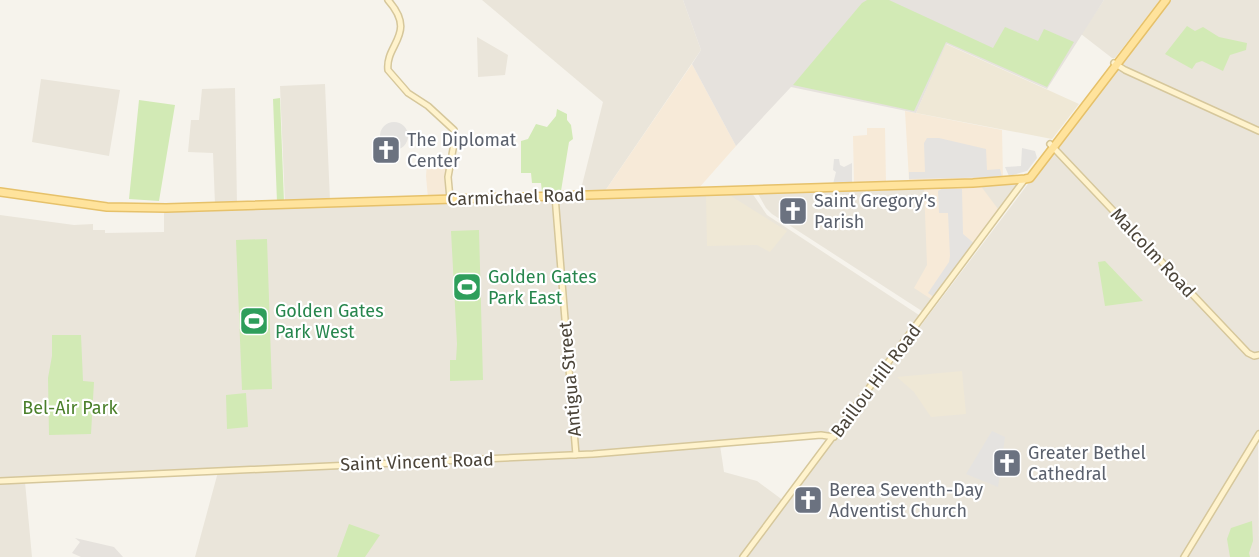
<svg xmlns="http://www.w3.org/2000/svg" width="1259" height="557" font-family="'Fira Sans',sans-serif">
<rect width="100%" height="100%" fill="#f6f3ec"/>
<path fill="#eae5da" d="M482,0H683L701,50L605,191L580,193L603,102Z
M1104,0H1160L1115,58H1112L1081,34Z
M1167,0H1259V430L1181,557H746Z
M477,37L508,55L505,75L478,77Z
M41,79L120,90L109,156L32,142Z
M325,84L330,201L285,203L280,86Z
M235,88L237,205H215L213,153L188,152L191,120H199L202,89Z
M1022,183L925,313L772,214L766,208L757,192Z
M752,193L767,215L922,317L835,433L578,453L557,200Z
M554,200L574,453L0,480V215L74,225L93,224V230H105V233L164,232V210Z
M1258,441L1259,557H1187Z
M720,445L724,472L757,481L784,501L742,557H195L218,472Z
M25,482L32,557H0V483Z"/>
<path fill="#f7ead8" d="M692,64L736,146L698,189L605,191Z
M905,111L1002,130L1003,178L909,180Z
M867,128H885L886,183H854L853,136L867,135Z
M427,163H449L450,197L428,198L426,176Z
M980,185L1001,213L934,301L914,288L927,265L924,187Z"/>
<path fill="#e6e2dd" d="M683,0H1104L1047,89L947,44L916,113L791,87L736,146L692,64L701,50Z
M75,538L114,547L123,557H81L72,553L80,542Z"/>
<path fill="#efe8d6" d="M946,44L1079,104L1052,139L916,113Z
M706,196H731L787,231L770,252L757,245L707,246Z
M962,371L966,414L931,417L914,392L897,377Z"/>
<path fill="#d2eab5" d="M867,0H889L993,48L1005,27L1038,41L1044,29L1074,42L1047,87L946,42L914,111L793,85L862,3Z
M1187,26L1195,31L1203,27L1219,37L1247,43L1246,50L1230,55L1223,71L1202,61L1196,63L1192,69L1165,54Z
M280,98L284,202H277L273,99Z
M139,100L175,105L159,201L129,199Z
M557,109L567,114V120L571,125L573,139L569,142L561,191L542,192L541,183H532L531,173H521V141L528,139L536,124L547,127L556,116Z
M479,230L483,380L450,381V360H456L457,344L451,231Z
M267,239L272,389L242,390L236,240Z
M1105,261L1143,301L1105,306L1098,262Z
M52,335H81L83,381L94,382L91,434L49,435L48,378L52,356Z
M246,393L248,427L227,429L226,395Z
M1252,521L1253,541L1249,553L1250,557H1230L1227,539L1231,528Z
M349,524L380,535L365,557H337Z"/>
<path fill="#e5e3e0" d="M380 136a14 14 0 1 1 28 0a14 14 0 1 1-28 0Z
M927,138H939L986,149L987,170L1000,169L1002,177L909,179V172H925L924,143Z
M1022,148L1035,151L1037,158L1027,171L1009,176L1005,167L1021,166Z
M834,159H839L840,165L844,167L852,163V183L833,184L836,172L833,170Z
M943,188L962,189L963,234L975,244L935,298L928,293L949,262L950,256L948,213H939L938,191Z
M992,431L1005,437L998,487L966,474Z"/>
<g fill="none" stroke-linecap="round" stroke-linejoin="round">
<g stroke="#d6c79b" stroke-width="8">
<path id="secondary" d="M388,0C418,34 385,44 388,70L408,93L428,106L454,130L455,138L448,177L450,199
M1114,63L1125,70L1259,131
M1050,144L1248,353L1254,356L1259,355
M555,196L576,455
M0,481L593,454L821,435L834,437
M743,557L1025,179
M1184,557L1259,434"/>
</g>
<g stroke="#e6c16a" stroke-width="10">
<path id="primary" d="M0,192L107,207L166,208L973,183L1025,179L1030,178L1166,0"/>
</g>
<use href="#secondary" stroke="#fff3cd" stroke-width="5"/>
<use href="#primary" stroke="#ffe39c" stroke-width="7"/>
</g>
<defs>
<g id="church-square" transform="scale(1.5)"><rect x="-9" y="-9" width="18" height="18" rx="4" fill="#6b7280" stroke="#fff"/><path d="M-1.2-6h2.4v3.5h3.3v2.4h-3.3V6h-2.4V-.1h-3.3v-2.4h3.3Z" fill="#fff"/></g>
<g id="stadium-square" transform="scale(1.5)"><rect x="-9" y="-9" width="18" height="18" rx="4" fill="#2e9e5b" stroke="#fff"/><path d="M0-5a6.5 5 0 1 0 0 10a6.5 5 0 1 0 0-10ZM-3.5-1.8h7v3.6h-7Z" fill="#fff"/></g>
</defs>
<g fill-rule="evenodd">
<use href="#church-square" x="386" y="150"/>
<use href="#church-square" x="793" y="211"/>
<use href="#stadium-square" x="467" y="287"/>
<use href="#stadium-square" x="254" y="321"/>
<use href="#church-square" x="1007" y="463"/>
<use href="#church-square" x="808" y="500"/>
</g>
<g text-anchor="middle" stroke-width="4.5" stroke-linejoin="round" paint-order="stroke">
<g font-size="18" fill="#5b616d" stroke="#fff" text-anchor="start">
<text x="407" y="146">The Diplomat<tspan x="407" dy="21">Center</tspan></text>
<text x="814" y="207">Saint Gregory's<tspan x="814" dy="21">Parish</tspan></text>
<text x="1028" y="459">Greater Bethel<tspan x="1028" dy="21">Cathedral</tspan></text>
<text x="829" y="496">Berea Seventh-Day<tspan x="829" dy="21">Adventist Church</tspan></text>
</g>
<g font-size="18" fill="#4b4439" stroke="#fff">
<text transform="translate(516 197) rotate(-2)" y="6">Carmichael Road</text>
<text transform="translate(1153 253) rotate(47)" y="6">Malcolm Road</text>
<text transform="translate(570 379) rotate(-95)" y="6">Antigua Street</text>
<text transform="translate(876 381) rotate(-53)" y="6">Baillou Hill Road</text>
<text transform="translate(417 462) rotate(-2)" y="6">Saint Vincent Road</text>
</g>
<g font-size="18" fill="#27864d" stroke="#fff" text-anchor="start">
<text x="488" y="283">Golden Gates<tspan x="488" dy="21">Park East</tspan></text>
<text x="275" y="317">Golden Gates<tspan x="275" dy="21">Park West</tspan></text>
</g>
<g font-size="18" fill="#4a7f2a" stroke="#fff">
<text x="70" y="414">Bel-Air Park</text>
</g>
</g>
</svg>
